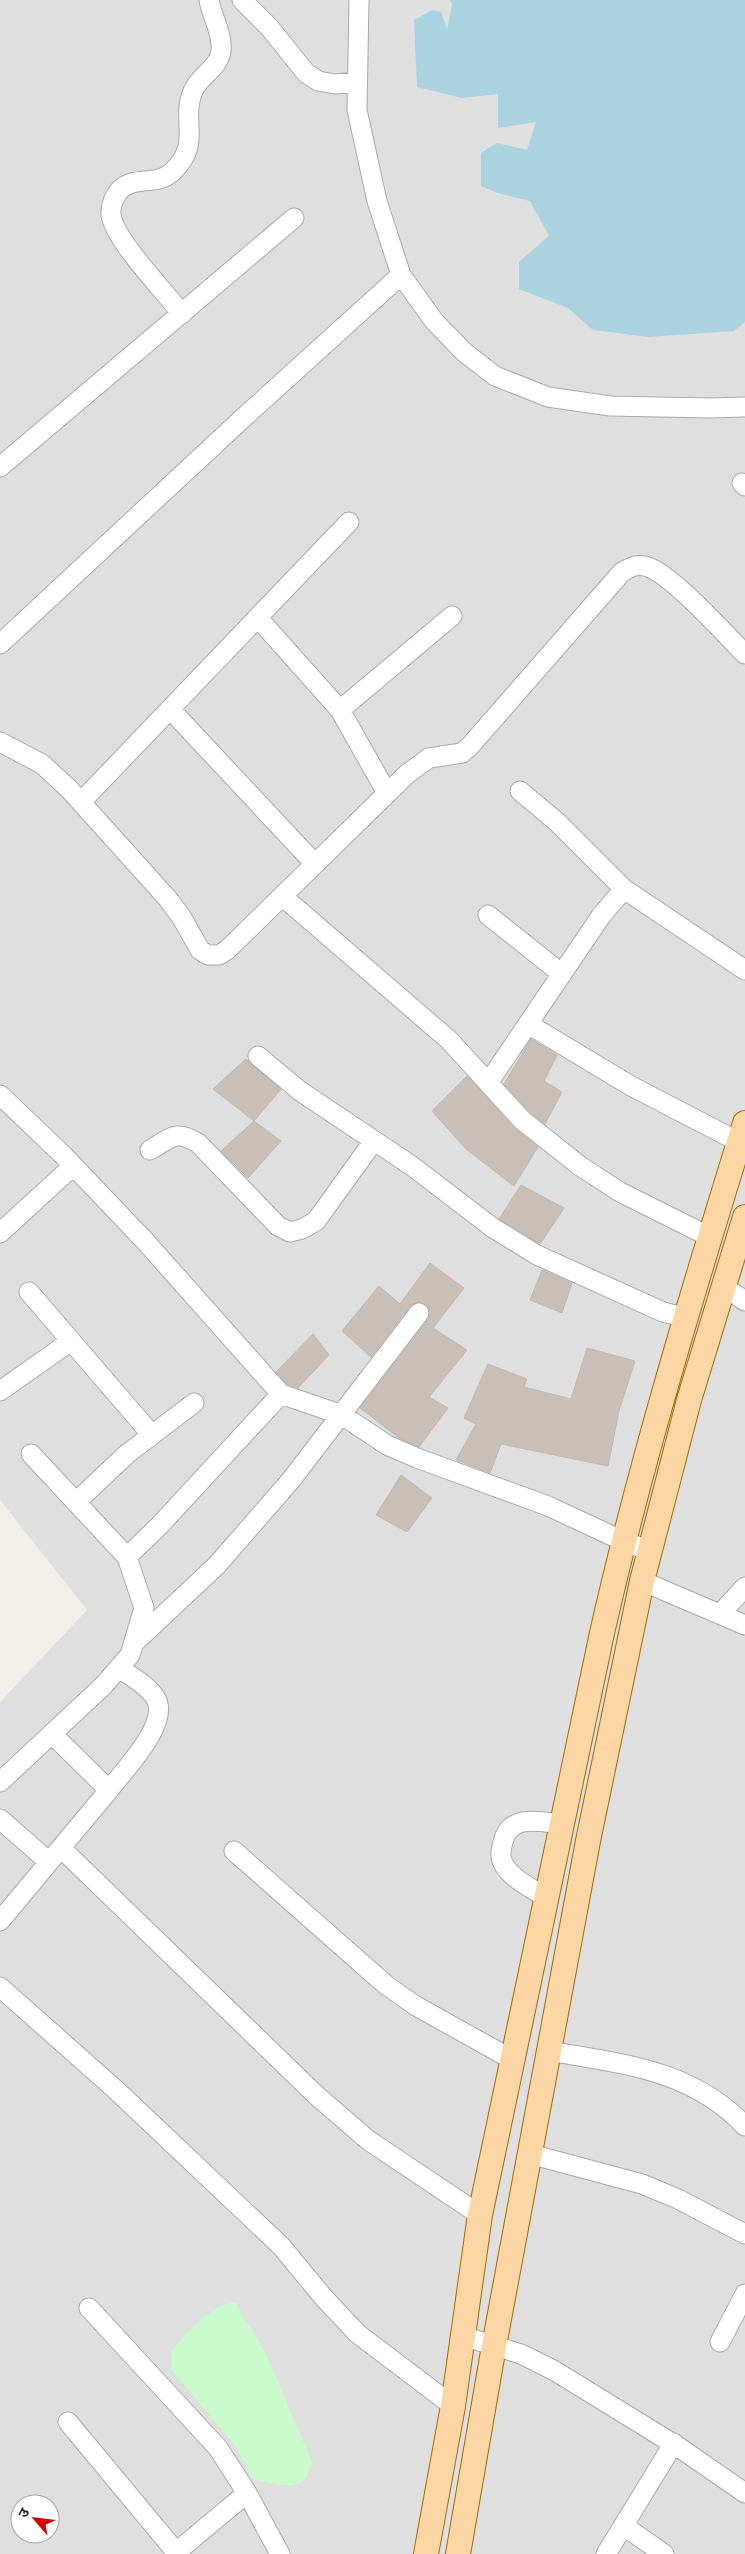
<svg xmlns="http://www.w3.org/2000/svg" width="745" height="2554" font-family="'Sofia Sans Condensed','Noto Sans Devanagari',sans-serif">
<rect width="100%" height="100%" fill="#f2efe9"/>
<path fill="#e0dfdf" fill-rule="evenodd" d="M0,0H745V2554H0V1702L87,1610L0,1500ZM20,2504H50V2534H20Z"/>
<path fill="#c8facc" d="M235,2302L267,2356L312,2462C307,2496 275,2485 252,2478L237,2448L171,2369V2351C190,2332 207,2307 235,2302Z"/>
<path fill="#aad3df" d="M450,0H745V322L734,331L649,337L593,330L568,308L519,289V262L549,236L530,201L497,193L481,186V153L497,143L527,150L536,122L498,128V94L462,98L417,87L414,20L432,10L441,12L447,29L452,5Z"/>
<path fill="#c7bfb8" stroke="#c4b6ab" d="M531,1039L557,1055L544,1081L562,1092L545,1124L530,1112L504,1084Z
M246,1059L281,1089L254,1121L213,1089Z
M467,1076L514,1128L538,1147L514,1186L466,1149L432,1111Z
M254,1121L281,1141L248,1178L221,1151Z
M521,1185L564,1208L540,1244L499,1219Z
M430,1263L464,1288L433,1328L467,1350L429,1397L448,1408L419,1447L399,1438L360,1408L428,1320L429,1308L421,1302L410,1306L371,1357L342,1331L379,1286L400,1304Z
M542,1270L572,1283L562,1313L530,1300Z
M313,1334L329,1355L298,1388L287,1384L276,1372Z
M587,1348L635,1361L619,1411L608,1466L501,1444L490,1473L456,1460L476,1424L464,1418L488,1364L527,1379L524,1387L571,1399Z
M401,1475L432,1498L407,1532L376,1515Z"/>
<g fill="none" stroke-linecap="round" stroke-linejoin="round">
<g stroke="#a9a9a9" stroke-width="21">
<path id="minor" d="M242,0L269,27L306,73L318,81L335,84L357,82
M359,0L357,110L377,201L401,275L434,321L464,352L495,376L548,397L610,406L710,408L745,407
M182,314C165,292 114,239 111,215C110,205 115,194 122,188C137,176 157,186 172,172C203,143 180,122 193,91C199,76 219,68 221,51C223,34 212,17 209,0
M0,467L294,218
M742,483L745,486
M258,618L340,710L387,793
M0,644L242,419L401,275
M170,709L315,864
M340,710L452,616
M0,742L42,764L69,789L168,899L182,918L200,950L208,955H219L227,950L407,774L429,758L462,753L470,746L622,572C631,567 638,563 648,567C672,575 724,633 745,654
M520,791L557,822L624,889L745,970
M81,802L349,522
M282,896L449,1040L522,1120L580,1166L620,1192L710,1237
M488,915L562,974
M528,1024L631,1086L739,1142
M258,1056L300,1091L412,1166L493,1228L537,1255L663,1312L687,1318
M488,1083L601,916L624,889
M0,1095L63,1155L145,1241L281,1394L342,1415L387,1445L417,1458L548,1506L623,1541L650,1551
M150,1150C171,1138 175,1129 198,1143L278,1226L290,1232L302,1229L316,1221L373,1142
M0,1233L73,1166
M723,1286L745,1301
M29,1292L152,1435
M0,1391L71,1341
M31,1454L127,1557
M76,1502L127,1454L194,1403
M642,1581L745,1625
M720,1614L745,1587
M136,1641L217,1565L291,1480L419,1313
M0,1782L103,1686L130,1655L144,1608L127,1557L160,1525L281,1394
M109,1790C124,1770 172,1722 155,1697C147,1685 132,1677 119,1668
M0,1819L49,1862
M61,1848L316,2095L368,2140L480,2215
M234,1851L386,1985L416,2006L513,2060
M547,1898C533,1889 512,1879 504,1865C499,1857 501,1850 503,1842C510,1813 539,1822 562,1824
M0,1921L109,1790L53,1735
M0,1987L116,2090L281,2246L324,2298L358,2334L453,2406
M549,2051C622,2064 691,2069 745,2126
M530,2154L642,2184L678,2199L745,2234
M89,2308L218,2448L247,2493L174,2554
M463,2336L521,2354L555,2371L680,2448L745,2493
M720,2342L745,2294
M68,2422L176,2552
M247,2493L280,2554
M624,2526L664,2554
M606,2554L674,2443"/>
</g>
<g stroke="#a06b00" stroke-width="26">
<path id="major" d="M426,2554L453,2406L480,2215L602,1633C641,1461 693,1291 745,1123
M458,2554L494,2346L588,1841L642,1581L689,1400L745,1217"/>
</g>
<use href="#minor" stroke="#fff" stroke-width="19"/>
<use href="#major" stroke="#fcd6a4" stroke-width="24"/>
</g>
<g transform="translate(35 2519) rotate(298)"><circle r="24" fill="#ffffff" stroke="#a7a7a7"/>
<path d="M0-4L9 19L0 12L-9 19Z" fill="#d40000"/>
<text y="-8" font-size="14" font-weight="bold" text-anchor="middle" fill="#222222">उ</text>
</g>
</svg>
